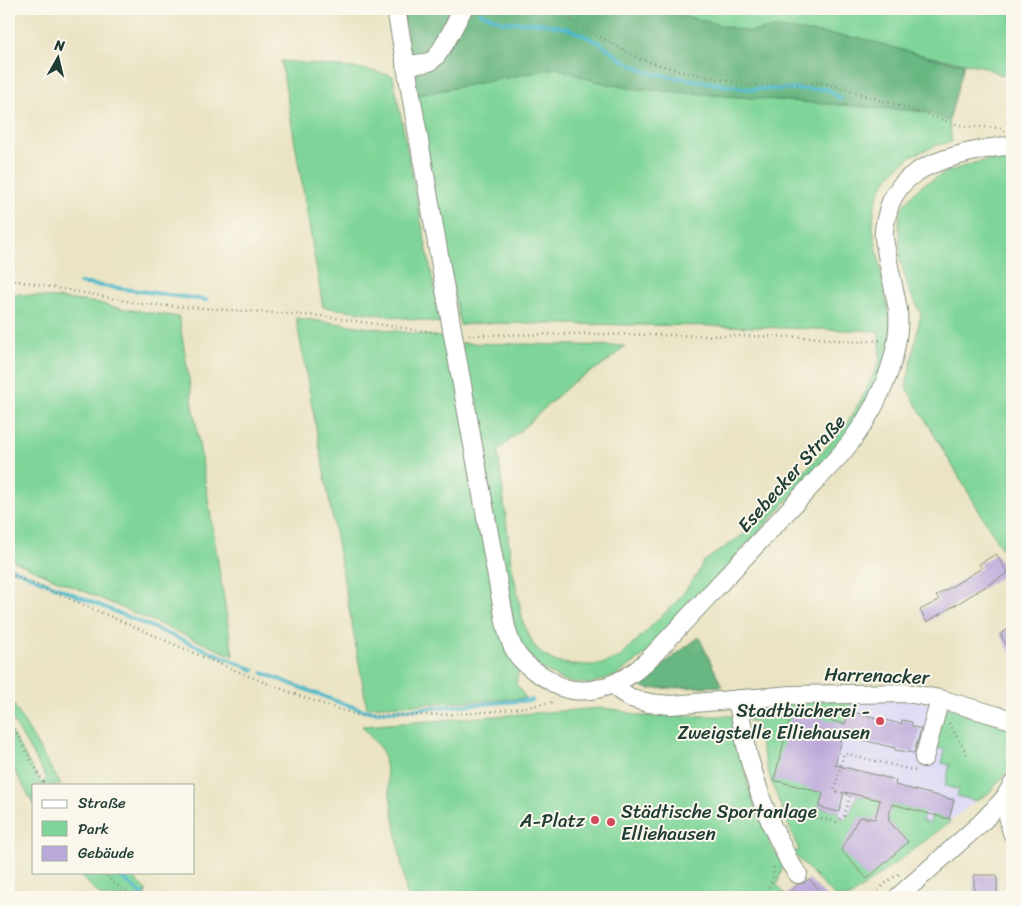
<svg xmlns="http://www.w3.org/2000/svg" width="1021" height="906" font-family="Sriracha,sans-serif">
<rect width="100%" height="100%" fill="#fbf7ec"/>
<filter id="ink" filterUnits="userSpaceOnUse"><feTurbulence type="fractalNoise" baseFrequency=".02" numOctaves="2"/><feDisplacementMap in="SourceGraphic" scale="10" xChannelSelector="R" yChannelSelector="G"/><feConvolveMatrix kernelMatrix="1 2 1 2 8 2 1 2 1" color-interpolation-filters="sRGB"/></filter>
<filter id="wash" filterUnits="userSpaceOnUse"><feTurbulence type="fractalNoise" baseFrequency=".0096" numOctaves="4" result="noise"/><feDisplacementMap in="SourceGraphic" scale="20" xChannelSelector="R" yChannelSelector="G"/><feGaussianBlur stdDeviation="1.12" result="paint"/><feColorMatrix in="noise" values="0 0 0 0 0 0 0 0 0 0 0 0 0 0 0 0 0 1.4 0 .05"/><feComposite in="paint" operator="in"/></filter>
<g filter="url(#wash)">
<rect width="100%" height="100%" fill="#eae4c4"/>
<path fill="#dad6f7" d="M906,699L949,707L945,750L959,790L957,796L976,801L850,897H835L802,863L799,850L783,813L772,783L761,748L757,723L746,719L747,705Z"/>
<path fill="#7fd599" stroke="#4f8966" d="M662,9H1012V79L981,66L777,28L749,32L679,15Z
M281,61L363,69L393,76L441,323L323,307Z
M556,68L595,81L628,88L929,112L949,121L952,142L937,145L911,156L891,174L880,190L874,208L873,228L892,330L882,373L855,427L647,653L617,675L589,684L564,681L539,667L517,641L461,343L625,346L607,362L572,383L498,451L511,561L520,606L523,622L533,644L542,654L556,662L574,665H599L620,657L679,599L698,573L703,562L747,532L815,460L847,424L865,392L880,360V347L878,331L721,326L482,323L460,325L417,95Z
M1012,158V555L1007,558L906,387L921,313L909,291L900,259L899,220L901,209L911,196L921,186L947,172L974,163L996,159Z
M9,293L100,303L112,307L179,317L233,656L9,559Z
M296,318L449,338L519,667L516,684L526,698L367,707Z
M9,697L61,785H34V805L9,761V729L41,783L47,779L9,714Z
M851,699V710L849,711L845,724L828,720L823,792L819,807L839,812L840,818L843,820L851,812L857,795L924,812L922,821L930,823L932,814L949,819L950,822L850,897H835L793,853L799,850C785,817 771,785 762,750C759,741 759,732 757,723L746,719L747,705Z
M949,707L980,720L981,718L1012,729V766L989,793L976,801L957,796L959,790L945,786L950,765L942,763L945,750L931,746L941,714Z
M602,708L619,710L639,716H733L740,754L751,796L773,849L784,863L777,885L787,897H407L383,752L362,726Z
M76,872H127L146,890L145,897H102Z"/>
<path fill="#67b681" stroke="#437a5a" d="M402,9H662L679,15L749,32L777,28L860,38L932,58L964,64L949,121L929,112L628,88L595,81L556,68L417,95Z
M699,637L722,686L649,689L636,685Z"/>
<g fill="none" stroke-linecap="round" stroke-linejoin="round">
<path stroke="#4eb9ca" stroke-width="4" d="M479,12L503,22L539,23L567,28L600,43L621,59L649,73L748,89H827L841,99
M80,283L206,300
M9,567L254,670
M263,673L341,703L363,710L376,712L532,700
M115,872L143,895"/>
</g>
<g id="blocks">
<path fill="#bba8da" d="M996,554L1008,573L927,622L920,610L939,600L936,596L982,568L979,564Z
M1012,627V655L1000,634Z
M792,711L845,724L849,711L901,724L902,720L912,722L911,726L921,729L914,753L895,750V748L843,735L835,765L896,780L895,785L954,800L949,819L892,804L888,820L908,842L867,879L841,850L859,817L875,819L880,800L844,792L839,812L819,807L823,793L774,780Z
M974,875H997V895H974Z
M809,879L826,897H784L798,884L804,883Z"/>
</g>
</g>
<g filter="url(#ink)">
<use href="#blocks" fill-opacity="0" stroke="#84907c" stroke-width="1"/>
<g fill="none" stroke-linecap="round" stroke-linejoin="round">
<g stroke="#84907c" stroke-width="20">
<path id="minor" d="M396,9L453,335L506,627C508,634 510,642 514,649C520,662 535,672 548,679C552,682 557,685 561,687C586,696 613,687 634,672C641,667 648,660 654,654L841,454C873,417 902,360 898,310C895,293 891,277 888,261C887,253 885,246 884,238C883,230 885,223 887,215C895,176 928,163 963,154C979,150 996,146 1012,146
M405,65C412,64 422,64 429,62C439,59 457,20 463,9
M615,683L620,691L631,698L649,703L671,705L791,695L907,693L940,699L1012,720
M737,699L748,755L761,798L772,826L790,863L798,874
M924,758L940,699
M1004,799L1012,833
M898,897L981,823L1004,799L1012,785"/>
</g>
<path stroke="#84907c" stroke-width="2.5" stroke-dasharray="1 4" stroke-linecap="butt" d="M538,9L572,21
M569,9L572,21L640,59L684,72L751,85L825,83L963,126L1003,128L1004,131
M9,280L31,283L142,304L321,316L438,333
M469,335L578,334L810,337L855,342L883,340
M9,574C69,598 128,624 187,650C244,674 301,699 361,716C424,715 489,716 551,702L553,698
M9,720L45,785
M949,723L967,754
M782,810L836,822L844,816L850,795L834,791L844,753L916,771
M103,872L115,884L135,897
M766,897L772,880L774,865
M871,897L888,881L902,872"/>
<use href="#minor" stroke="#fff" stroke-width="18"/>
</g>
</g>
<g fill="#d1495b" stroke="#fbf7ec" stroke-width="2">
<circle cx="880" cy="721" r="5"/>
<circle cx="595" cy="820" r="5"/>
<circle cx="611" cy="822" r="5"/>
</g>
<g text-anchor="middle" stroke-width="4" stroke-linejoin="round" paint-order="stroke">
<g font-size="19" fill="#1f3d34" stroke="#fbf7ec">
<text transform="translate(791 473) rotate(-48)" y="7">Esebecker Straße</text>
<text transform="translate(877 675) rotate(2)" y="7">Harrenacker</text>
</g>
<g font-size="19" fill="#1f3d34" stroke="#fbf7ec" text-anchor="end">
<text x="870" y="717">Stadtbücherei -<tspan x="870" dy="22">Zweigstelle Elliehausen</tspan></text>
<text x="621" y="818" text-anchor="start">Städtische Sportanlage<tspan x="621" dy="22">Elliehausen</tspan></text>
<text x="585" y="827">A-Platz</text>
</g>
</g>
<rect width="1021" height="906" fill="none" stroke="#fbf7ec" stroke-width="30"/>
<rect x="32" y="784" width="162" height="90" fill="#fbf7ec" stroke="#a3ada2"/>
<rect x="42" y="800" width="25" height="8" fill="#ffffff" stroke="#a3ada2"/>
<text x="78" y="808" font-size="15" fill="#1f3d34">Straße</text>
<rect x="42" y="821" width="25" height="15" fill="#7fd599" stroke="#a3ada2"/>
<text x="78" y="834" font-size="15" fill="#1f3d34">Park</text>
<rect x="42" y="846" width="25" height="15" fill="#bba8da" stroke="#a3ada2"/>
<text x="78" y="858" font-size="15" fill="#1f3d34">Gebäude</text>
<g transform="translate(58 58) rotate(8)" stroke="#fbf7ec" stroke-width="4" paint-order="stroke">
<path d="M0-4L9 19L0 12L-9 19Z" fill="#1f3d34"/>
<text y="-8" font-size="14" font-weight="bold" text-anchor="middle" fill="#1f3d34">N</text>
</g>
</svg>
